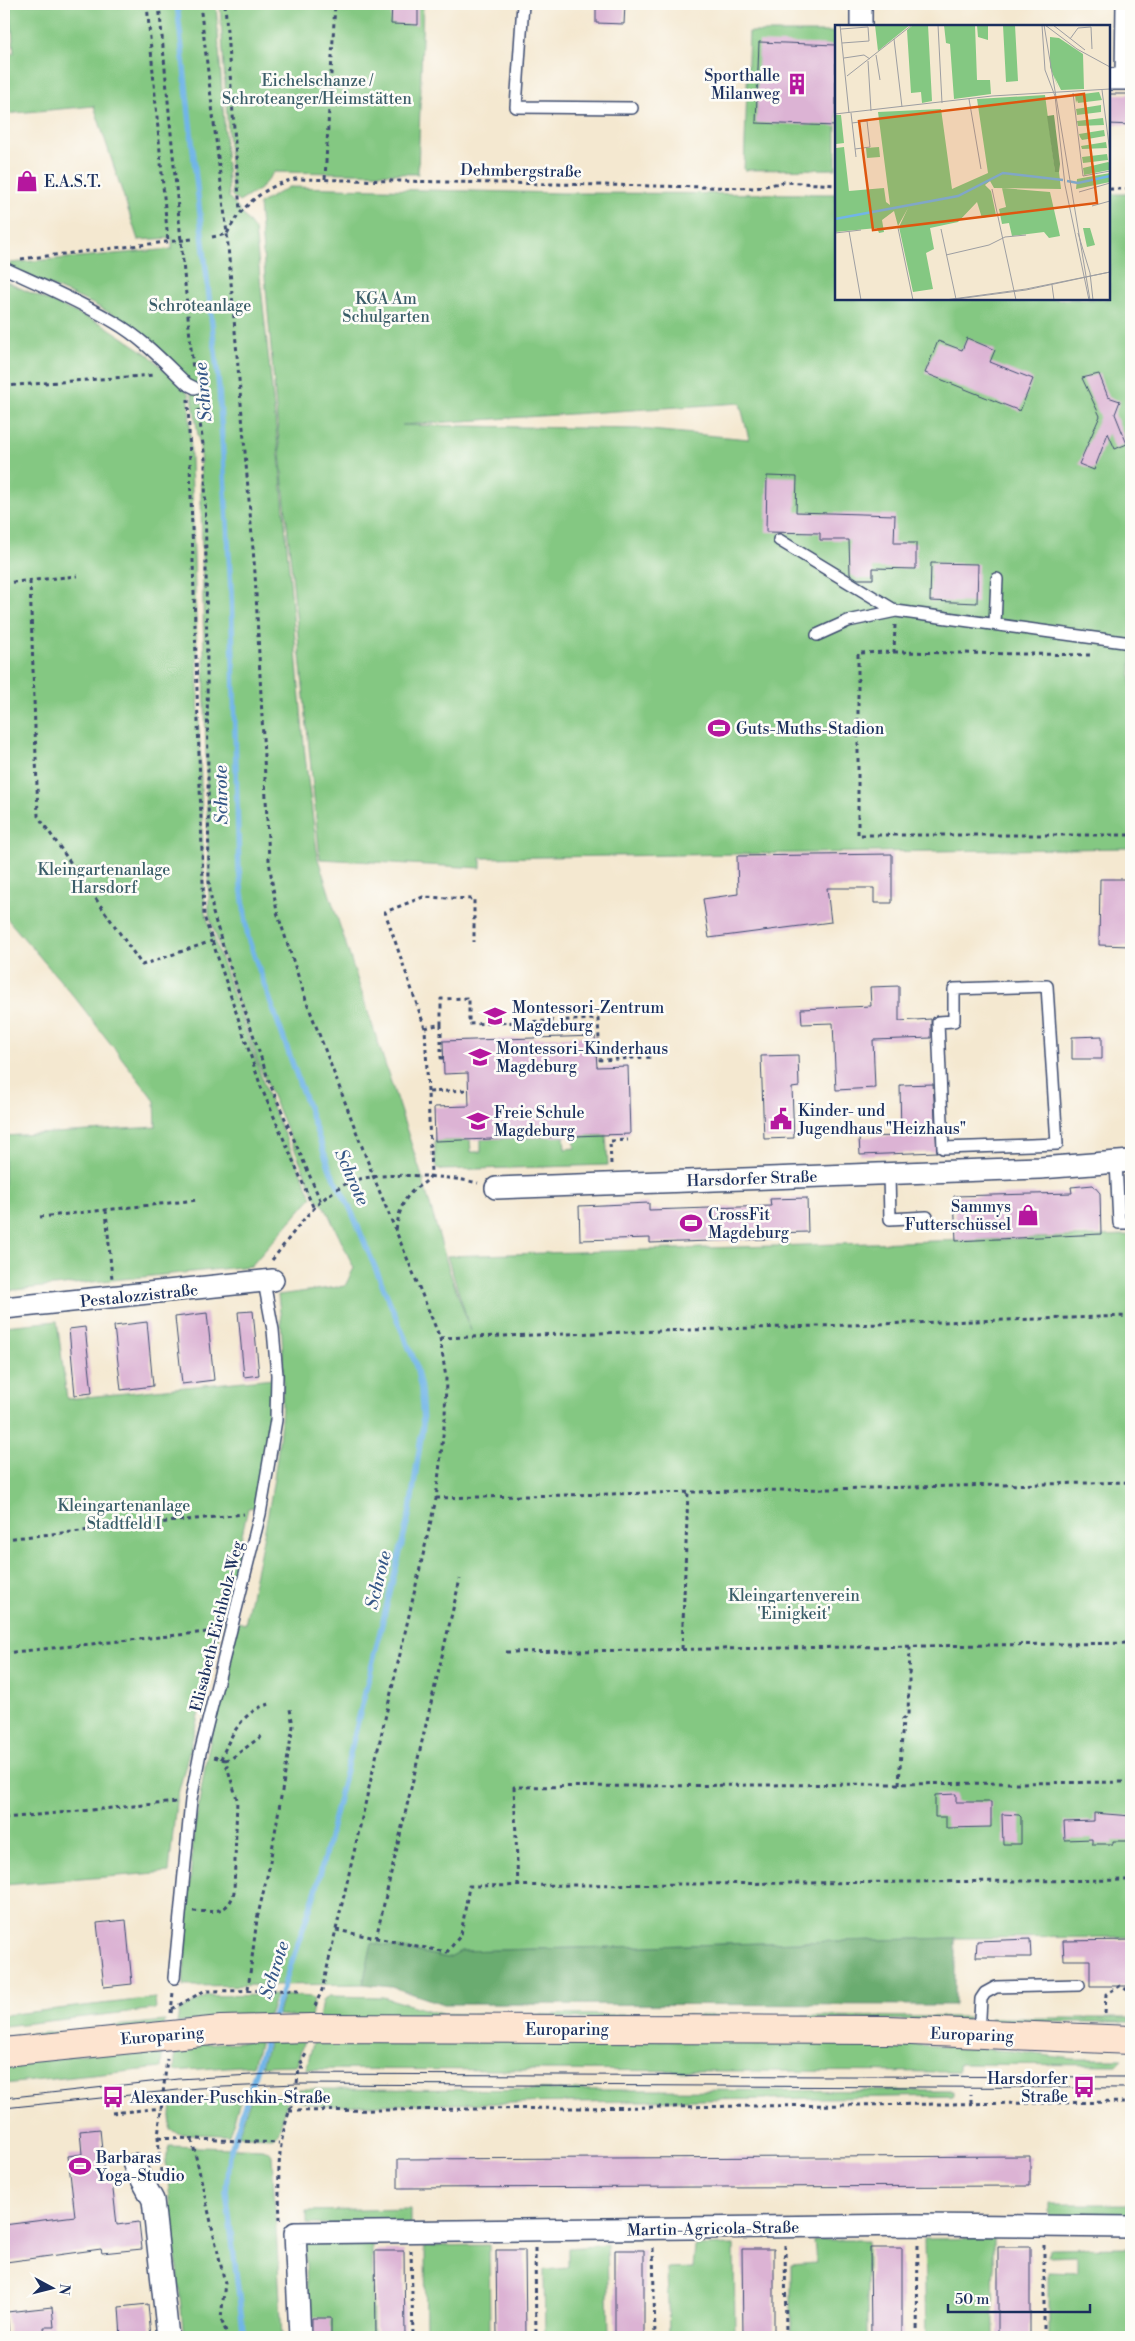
<svg xmlns="http://www.w3.org/2000/svg" width="1135" height="2341" font-family="'Libre Bodoni',serif">
<rect width="100%" height="100%" fill="#fdfcf7"/>
<filter id="ink" filterUnits="userSpaceOnUse"><feTurbulence type="fractalNoise" baseFrequency=".02" numOctaves="2"/><feDisplacementMap in="SourceGraphic" scale="10" xChannelSelector="R" yChannelSelector="G"/><feConvolveMatrix kernelMatrix="1 2 1 2 8 2 1 2 1" color-interpolation-filters="sRGB"/></filter>
<filter id="wash" filterUnits="userSpaceOnUse"><feTurbulence type="fractalNoise" baseFrequency=".0096" numOctaves="4" result="noise"/><feDisplacementMap in="SourceGraphic" scale="20" xChannelSelector="R" yChannelSelector="G"/><feGaussianBlur stdDeviation="1.12" result="paint"/><feColorMatrix in="noise" values="0 0 0 0 0 0 0 0 0 0 0 0 0 0 0 0 0 1.4 0 .05"/><feComposite in="paint" operator="in"/></filter>
<g filter="url(#wash)">
<rect width="100%" height="100%" fill="#f4e8d0"/>
<path fill="#84c882" stroke="#507c70" fill-rule="evenodd" d="M10,4H216L229,197L255,230L280,465L305,756L318,859L423,1180H425L423,1181L449,1270L471,1331L447,1256L1131,1235V1937L955,1938L461,1951L448,1958L372,1943L363,1984L183,1986L193,1839L207,1755L238,1622L245,1624C269,1511 294,1412 278,1295L345,1286L354,1268L325,1207L315,1197L259,1065L209,915L200,448L190,383L127,322L93,304L10,268V263L172,249V238L138,240L94,106L4,114V54L14,53Z
M220,4H423L418,174L274,172L260,189L239,202L232,196Z
M749,32H836V169L744,170Z
M289,187L561,193L836,194V299H1109V194H1131V848L481,858V868L320,859L278,432L259,204ZM740,403L749,439L639,429L402,425Z
M4,281L104,325L149,355L189,394L205,912L270,1102L312,1197L251,1266L4,1291V1136L156,1127L155,1101L76,999L4,915Z
M606,1135L608,1165L443,1170L437,1168L435,1163V1141L470,1139L471,1152H481V1139L564,1136L565,1149L575,1148L574,1136Z
M57,1321L67,1399L273,1378L271,1414L258,1494L255,1507L248,1508L220,1631L176,1802L169,1872L4,1885V1326Z
M276,1995L269,2015L177,2023L179,2011L207,1996Z
M284,1995L312,1997L314,1999L311,2018L277,2015Z
M329,1996L383,1997L441,2014L969,2017L967,2020L319,2018L322,2001Z
M155,1998L156,2009L4,2026V2015Z
M990,2018H1131V2022H992Z
M165,2021L164,2026L4,2042V2037Z
M304,2040L297,2065L261,2066L269,2041Z
M314,2040H809L922,2045L1013,2051L1073,2059H1122L1116,2065L958,2064V2072L306,2069Z
M260,2041L253,2065L174,2071L176,2045Z
M163,2045L161,2068L4,2084V2063Z
M299,2089L954,2091V2096L322,2106L297,2100Z
M242,2095L229,2135L181,2134L170,2130L172,2100Z
M252,2095H289L279,2131L273,2137L238,2136Z
M169,2146L262,2149L269,2151L272,2155L282,2337H184L166,2161Z
M1049,2204H1130L1131,2220H1049Z
M411,2209V2224H307V2211Z
M993,2238L994,2337H926L924,2239Z
M814,2240H867V2337H791V2265L816,2263Z
M372,2241L373,2337H309L305,2243Z
M489,2245L490,2337H426L425,2246Z
M607,2245L609,2337H545L544,2270L568,2268V2248Z
M734,2245L735,2337H669L667,2269L693,2268L695,2246Z
M1128,2247L1131,2249V2337H1049V2272L1077,2273V2255L1048,2256L1049,2248Z"/>
<path fill="#6bac70" stroke="#436e67" d="M955,1938V2005L443,2004L392,1987L363,1984L372,1943L448,1958L461,1951Z"/>
<g fill="none" stroke-linecap="round" stroke-linejoin="round">
<path stroke="#71b5e7" stroke-width="5.5" d="M177,4L219,388L231,590L239,870L248,938L331,1172L350,1208L415,1362L421,1389L423,1424L410,1511L317,1887L272,2020
M244,2337L226,2191L229,2155L267,2036"/>
</g>
<g id="blocks">
<path fill="#dcb3d4" d="M392,4H418V25L391,24Z
M596,4H625L624,24L596,23Z
M759,42L836,45V126L756,123Z
M1109,94H1131V125L1109,124Z
M967,338L995,350L990,362L1033,379L1020,411L925,373L938,341L962,350Z
M1099,374L1108,397L1120,401L1115,414L1127,444L1115,449L1108,433L1094,470L1079,464L1100,416L1082,378Z
M767,476L797,477L796,512L895,515L894,543H916V569L873,568V579H858L850,574L849,540H820V533L766,532Z
M931,563L978,564L977,603L930,601Z
M892,854V903H874V888H827L831,922L709,938L703,899L738,894L737,856Z
M1100,879H1131V946L1099,945Z
M899,986V1021L931,1019V1038L873,1040L875,1088L836,1090L833,1023L802,1024L801,1009L871,1006L870,987Z
M595,1036L597,1067L628,1066L630,1134L435,1141L434,1107L469,1106L468,1073L444,1074L443,1041Z
M1102,1036V1059H1072V1037Z
M798,1055L799,1087L792,1088L794,1138L764,1139L761,1056Z
M933,1084L937,1152L860,1155L859,1137L901,1136L900,1085Z
M1093,1185L1100,1193L1101,1234L956,1241L954,1196L1072,1193L1071,1187Z
M807,1198L808,1232L772,1233V1239L650,1243V1238L580,1240L579,1206L649,1203V1210L771,1206L770,1199Z
M253,1311L259,1375L244,1377L238,1312Z
M207,1313L214,1380L182,1384L175,1317Z
M147,1322L153,1386L121,1390L114,1326Z
M85,1327L92,1393L75,1395L69,1329Z
M956,1794V1802H991V1827L946,1828V1817H935V1795Z
M1094,1813L1131,1816V1841H1113V1844H1092V1839L1065,1840L1064,1822L1094,1821Z
M1002,1814L1019,1815L1021,1817V1844H1003Z
M126,1920L132,1984L104,1987L97,1923Z
M1030,1939L1031,1957H976L977,1941Z
M1131,1940V1986H1090V1960H1064L1063,1941Z
M100,2129L105,2182L112,2181L117,2225L139,2222L142,2249L102,2253L101,2249L6,2262L4,2225L75,2216L68,2156L82,2154L80,2131Z
M1030,2156V2186L398,2188V2159Z
M998,2247H1030V2337H998Z
M870,2248H902V2337H871Z
M742,2249H774V2337H743Z
M496,2250H525L526,2337H497Z
M615,2250H644V2337H615Z
M375,2251H404L405,2337H376Z
M148,2304L151,2337H121L119,2307Z
M52,2307L54,2327H44L45,2337H9L7,2312Z
M312,2318H331V2337H312Z"/>
</g>
</g>
<g filter="url(#ink)">
<use href="#blocks" fill-opacity="0" stroke="#3c4b6f" stroke-width="1"/>
<g fill="none" stroke-linecap="round" stroke-linejoin="round">
<g stroke="#3c4b6f" stroke-width="14">
<path id="lane" d="M523,4L516,107L632,108
M4,268C41,285 79,301 114,322C142,338 164,362 187,384L195,388
M779,540L896,611L1131,643
M995,624L997,579
M817,635L848,621L896,611
M1047,986L1057,1144L943,1148L938,1022L954,1021V989Z
M1116,1162L1119,1223H1131
M889,1174L890,1219L927,1217
M174,1978L191,1800L200,1753L260,1514L276,1420L277,1375L273,1330L264,1282
M979,2035L981,1999L985,1993L996,1987L1079,1985"/>
</g>
<g stroke="#3c4b6f" stroke-width="24">
<path id="street" d="M861,26V4
M1109,79H1126L1127,4
M496,1188L1040,1168L1131,1161
M4,1308L273,1280
M134,2165L153,2200L168,2337
M300,2337L295,2233L918,2225L1131,2227"/>
</g>
<g stroke="#3c4b6f" stroke-width="30">
<path id="secondary" d="M4,2052L221,2030L312,2028L887,2030L1131,2040"/>
</g>
<path stroke="#3c4b6f" stroke-width="3" stroke-dasharray="4 4" stroke-linecap="butt" d="M147,4L168,242
M159,4L193,370
M200,4L227,234L255,573L269,860L272,882L277,912L306,1000L374,1178L440,1338L446,1378L445,1418L436,1499L322,1990L315,2006
M225,4L240,211
M325,179L335,4
M1109,189H1131
M212,237L227,234C240,207 264,186 295,179L756,188L784,182L836,185
M21,259L192,239
M4,386L155,375
M188,399L204,916L261,1087L314,1209
M197,401L205,459L209,882L213,913L224,949L270,1084L321,1202
M30,581L38,816L142,965L212,941
M4,583L77,576
M895,625L894,652L858,653V835H1131
M894,652L1093,655
M441,1024V1058H443
M425,1028L441,1024V999L469,998V1024L598,1019L600,1060L653,1057
M428,1092L425,1028L385,912L423,897L474,899V942
M611,1164L610,1141L628,1140
M106,1210L112,1279
M40,1217L197,1200
M396,1230C399,1213 402,1199 416,1188C422,1184 427,1182 431,1175L428,1092L468,1090
M272,1260C290,1238 307,1211 330,1194C336,1189 346,1183 353,1181C380,1171 451,1176 478,1183
M440,1338L1131,1316
M436,1498L1131,1482
M4,1539L244,1514
M682,1649L688,1492
M506,1652L1131,1643
M4,1653L217,1631
M221,1759C230,1736 243,1710 270,1704
M225,1760L232,1758L263,1735
M899,1784L903,1719L908,1715L910,1646
M4,1818L177,1802
M518,1886L514,1787L1131,1782
M193,1911C212,1912 229,1914 234,1892L237,1799L225,1760L214,1757
M336,1930L447,1952L461,1935L469,1886L1131,1880
M376,1938L460,1579
M248,1989L257,1919L269,1868L293,1726L290,1709
M172,2009L204,1991L300,1990
M171,2013L173,1992
M1105,2013L1106,1994L1120,1986L1131,1992
M971,2103V2094
M289,2111L1131,2102
M112,2113L163,2108
M158,2137L279,2143
M192,2140L225,2283L221,2318L228,2337
M161,2172L158,2137L167,2059
M280,2220C278,2171 276,2143 295,2096H292L293,2093L296,2091L299,2068H304L301,2062L308,2051
M785,2245L786,2337
M1044,2245V2337
M535,2248L536,2337
M653,2248L655,2337
M411,2250L413,2337
M917,2337L918,2243"/>
<use href="#lane" stroke="#fff" stroke-width="11"/>
<use href="#street" stroke="#fff" stroke-width="21"/>
<use href="#secondary" stroke="#fde4d0" stroke-width="28"/>
<path stroke="#1b2f5e" stroke-width="1" d="M4,2098L178,2079L271,2074L1131,2077
M4,2108L198,2088L297,2084L1131,2088"/>
</g>
</g>
<defs>
<g id="building-bare" transform="scale(1.725)"><path d="M-4-6H4V6H1V3H-1V6H-4ZM-2.5-4.3h1.7v1.8h-1.7ZM.8-4.3h1.7v1.8H.8ZM-2.5-1h1.7V.8h-1.7ZM.8-1h1.7V.8H.8Z" fill="#b5179e" stroke="#fdfcf7" stroke-width="2.5" paint-order="stroke"/></g>
<g id="shop-bare" transform="scale(1.725)"><path d="M-5-2.5h2.3a2.7 3.5 0 0 1 5.4 0H5L5.5 6h-11ZM-1.5-2.5h3a1.5 2.3 0 0 0-3 0Z" fill="#b5179e" stroke="#fdfcf7" stroke-width="2.5" paint-order="stroke"/></g>
<g id="stadium-bare" transform="scale(1.725)"><path d="M0-5a6.5 5 0 1 0 0 10a6.5 5 0 1 0 0-10ZM-3.5-1.8h7v3.6h-7Z" fill="#b5179e" stroke="#fdfcf7" stroke-width="2.5" paint-order="stroke"/></g>
<g id="school-bare" transform="scale(1.725)"><path d="M0-5L7-2L0 1L-7-2ZM-4 1L0 2.5L4 1V4Q0 6-4 4Z" fill="#b5179e" stroke="#fdfcf7" stroke-width="2.5" paint-order="stroke"/></g>
<g id="civic-bare" transform="scale(1.725)"><path d="M-.6-6.5H3V-4.5H.6V-3L4-1V1h2V6H-6V1h2V-1L-.6-3ZM-1.2 2.5V6h2.4V2.5Z" fill="#b5179e" stroke="#fdfcf7" stroke-width="2.5" paint-order="stroke"/></g>
<g id="bus-bare" transform="scale(1.725)"><path d="M-5-6H5V4H4V6H2V4H-2V6H-4V4H-5ZM-3.5-4V0h7V-4ZM-3.5 1.2v1.5H-2V1.2ZM2 1.2v1.5H3.5V1.2Z" fill="#b5179e" stroke="#fdfcf7" stroke-width="2.5" paint-order="stroke"/></g>
</defs>
<g fill-rule="evenodd">
<use href="#building-bare" x="797" y="84"/>
<use href="#shop-bare" x="27" y="181"/>
<use href="#stadium-bare" x="719" y="728"/>
<use href="#school-bare" x="495" y="1016"/>
<use href="#school-bare" x="480" y="1057"/>
<use href="#civic-bare" x="781" y="1119"/>
<use href="#school-bare" x="478" y="1121"/>
<use href="#shop-bare" x="1028" y="1215"/>
<use href="#stadium-bare" x="691" y="1223"/>
<use href="#bus-bare" x="1084" y="2087"/>
<use href="#bus-bare" x="113" y="2097"/>
<use href="#stadium-bare" x="80" y="2166"/>
</g>
<g text-anchor="middle" stroke-width="5" stroke-linejoin="round" paint-order="stroke">
<g font-size="16" fill="#1b2f5e" stroke="#fdfcf7" text-anchor="start">
<text x="780" y="81" text-anchor="end">Sporthalle<tspan x="780" dy="18">Milanweg</tspan></text>
<text x="44" y="187">E.A.S.T.</text>
<text x="736" y="734">Guts-Muths-Stadion</text>
<text x="512" y="1013">Montessori-Zentrum<tspan x="512" dy="18">Magdeburg</tspan></text>
<text x="496" y="1054">Montessori-Kinderhaus<tspan x="496" dy="18">Magdeburg</tspan></text>
<text x="798" y="1116">Kinder- und<tspan x="798" dy="18">Jugendhaus "Heizhaus"</tspan></text>
<text x="494" y="1118">Freie Schule<tspan x="494" dy="18">Magdeburg</tspan></text>
<text x="1011" y="1212" text-anchor="end">Sammys<tspan x="1011" dy="18">Futterschüssel</tspan></text>
<text x="708" y="1220">CrossFit<tspan x="708" dy="18">Magdeburg</tspan></text>
<text x="1068" y="2084" text-anchor="end">Harsdorfer<tspan x="1068" dy="18">Straße</tspan></text>
<text x="130" y="2103">Alexander-Puschkin-Straße</text>
<text x="96" y="2163">Barbaras<tspan x="96" dy="18">Yoga-Studio</tspan></text>
</g>
<g font-size="16" fill="#3a5d69" stroke="#fdfcf7">
<text x="317" y="86">Eichelschanze /<tspan x="317" dy="18">Schroteanger/Heimstätten</tspan></text>
<text x="386" y="304">KGA Am<tspan x="386" dy="18">Schulgarten</tspan></text>
<text x="200" y="311">Schroteanlage</text>
<text x="104" y="875">Kleingartenanlage<tspan x="104" dy="18">Harsdorf</tspan></text>
<text x="124" y="1511">Kleingartenanlage<tspan x="124" dy="18">Stadtfeld I</tspan></text>
<text x="794" y="1601">Kleingartenverein<tspan x="794" dy="18">'Einigkeit'</tspan></text>
</g>
<g font-size="16" fill="#1b2f5e" stroke="#fdfcf7">
<text transform="translate(521 170) rotate(1)" y="6">Dehmbergstraße</text>
<text transform="translate(752 1178) rotate(-2)" y="6">Harsdorfer Straße</text>
<text transform="translate(139 1295) rotate(-6)" y="6">Pestalozzistraße</text>
<text transform="translate(216 1626) rotate(-76)" y="6">Elisabeth-Eichholz-Weg</text>
<text x="567" y="2035">Europaring</text>
<text transform="translate(972 2034) rotate(2)" y="6">Europaring</text>
<text transform="translate(162 2035) rotate(-5)" y="6">Europaring</text>
<text transform="translate(713 2228) rotate(-1)" y="6">Martin-Agricola-Straße</text>
</g>
<g font-size="18" font-style="italic" fill="#355787" stroke="#fdfcf7">
<text transform="translate(203 392) rotate(-95)" y="6">Schrote</text>
<text transform="translate(221 795) rotate(-91)" y="6">Schrote</text>
<text transform="translate(352 1177) rotate(66)" y="6">Schrote</text>
<text transform="translate(378 1580) rotate(-76)" y="6">Schrote</text>
<text transform="translate(274 1970) rotate(-72)" y="6">Schrote</text>
</g>
</g>
<g transform="translate(835 25)">
<rect width="275" height="275" fill="#f4e8d0"/>
<path d="M40,0H75L43,26ZM78,0H93L97,76L87,78L86,67L76,68L72,5ZM109,0H140L142,55H155L156,69L119,74L115,19L111,18ZM142,0H153V15L143,12ZM168,0H180L183,56L171,57ZM215,12L224,13L248,29L249,64L226,65L219,51L224,65L215,42ZM264,67L267,75L243,78L242,75L241,78L240,70ZM210,70L220,146L224,147L226,164L159,163L155,156L150,160L156,166L161,190L147,193L142,177L123,197L95,203L99,224L91,228L98,264L78,267L64,202L73,183L63,201L59,186L47,195L49,207L44,208L42,203L0,207V90H6L9,118L1,119V123L9,122L14,166L49,163L51,177L55,180L43,87L106,84L117,164L153,148L142,74ZM266,80V87L242,90L241,84ZM268,93L269,100L243,101L242,96ZM269,105L270,111L247,115L245,112L244,109ZM271,117L272,123L247,124L246,121ZM44,122L45,132L32,133L31,123ZM272,129L273,135L248,138L247,132ZM273,137L275,138L274,145L249,150L248,143ZM275,148V157L241,164L242,154ZM167,163L215,167L225,211L214,213L209,207L177,211L174,198L167,199L164,184L171,182ZM248,203H255L260,220L252,222Z" fill="#84c882"/>
<path d="M219,90L225,139L224,147H220L212,91Z" fill="#6bac70"/>
<path fill="none" stroke="#71b5e7" stroke-width="2.5" d="M232,156L243,158L275,151M0,194L123,171L168,148L228,155"/>
<path fill="none" stroke="#9d9ea2" stroke-width="1" d="M5,0L14,88M103,0L107,78M207,0L210,45L220,71L230,160L254,275M209,0L255,275M210,0L242,24L275,42M218,0L250,25M256,2L257,24M6,4L33,2L34,16L7,18M59,14L67,82M235,14L243,3L256,2M41,30L45,55M9,33L29,30L35,34M33,36L36,86M12,51L77,0M267,65L275,128M238,68L248,151L275,146M134,74L146,144M16,88L21,132M0,89L157,71L275,64M17,98L32,96L35,122L20,124M157,164L181,275M244,167L275,158M257,181L275,176M63,203L78,275M106,204L121,274M14,206L26,275M0,208L26,205M243,208L255,248L258,275M111,230L154,220L170,212L191,210M256,251L275,247M217,260L219,275M110,275L191,264L275,247M114,275L191,265L256,251"/>
<path fill="#de5710" fill-opacity="0.15" stroke="#de5710" stroke-width="2.5" d="M249,69L262,178L38,205L24,96Z"/>
<rect width="275" height="275" fill="none" stroke="#1b2f5e" stroke-width="2.5"/>
</g>
<rect width="1135" height="2341" fill="none" stroke="#fdfcf7" stroke-width="20"/>
<g transform="translate(52 2288) rotate(97)" stroke="#fdfcf7" stroke-width="4" paint-order="stroke">
<path d="M0-4L9 19L0 12L-9 19Z" fill="#1b2f5e"/>
<text y="-8" font-size="14" font-weight="bold" text-anchor="middle" fill="#1b2f5e">N</text>
</g>
<path d="M948 2304v8h142v-8" fill="none" stroke="#1b2f5e" stroke-width="2.5"/>
<text x="955" y="2304" font-size="15" fill="#1b2f5e" stroke="#fdfcf7" stroke-width="4" paint-order="stroke">50 m</text>
</svg>
